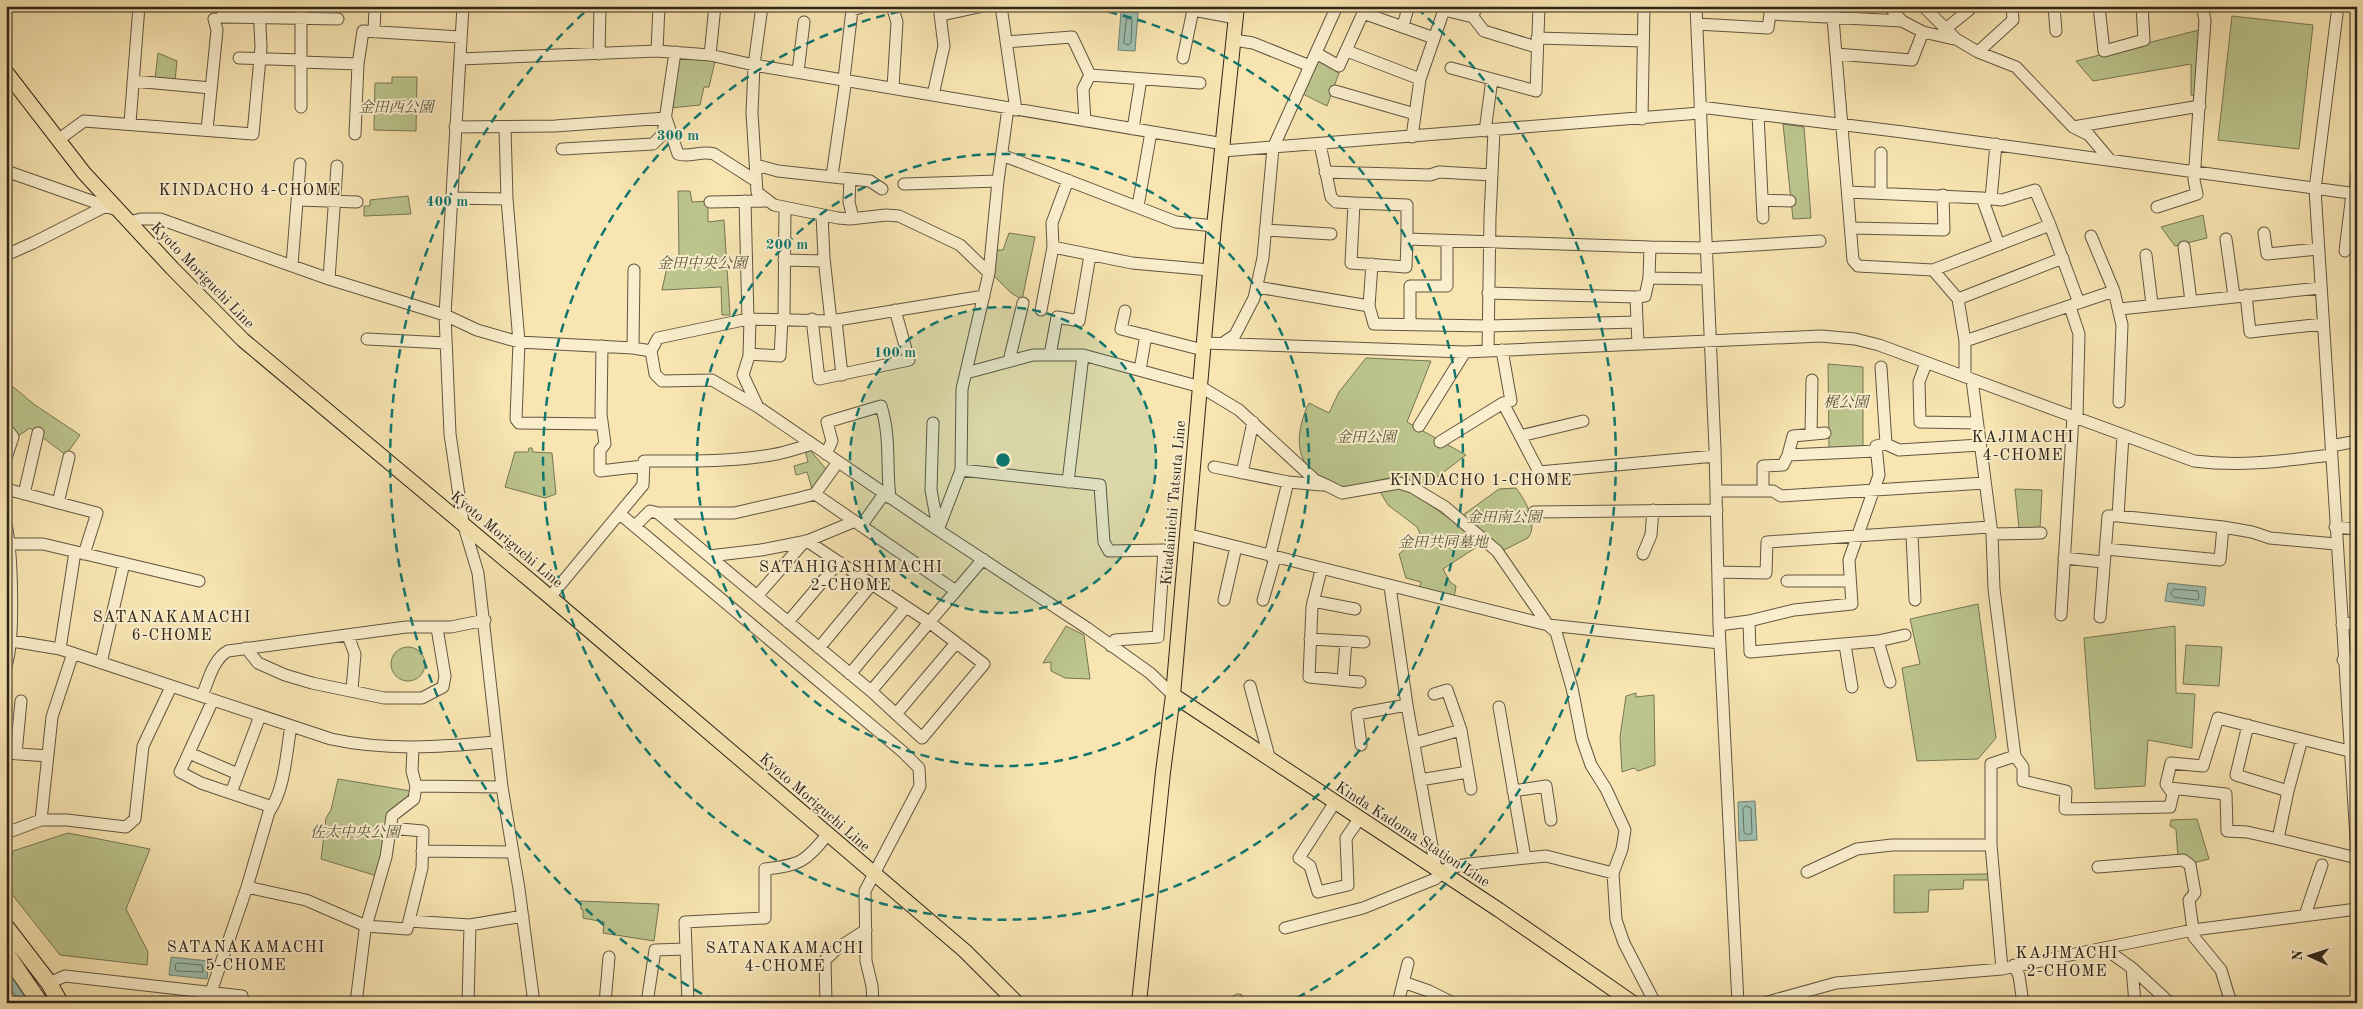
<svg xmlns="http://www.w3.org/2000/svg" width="2363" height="1009" font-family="'Old Standard TT','Noto Serif JP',serif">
<rect width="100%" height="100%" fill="#f8e5b1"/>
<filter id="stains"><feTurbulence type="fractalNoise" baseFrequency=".004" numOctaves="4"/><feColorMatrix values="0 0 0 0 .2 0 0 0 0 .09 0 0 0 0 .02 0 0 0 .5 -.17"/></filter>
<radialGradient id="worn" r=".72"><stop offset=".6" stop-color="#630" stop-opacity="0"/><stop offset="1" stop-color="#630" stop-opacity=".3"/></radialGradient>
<path fill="#bcc58d" stroke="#767554" d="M2232,16L2313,25L2299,149L2218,140Z
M2199,30L2195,96L2191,95V64L2093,81L2076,61Z
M158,53L177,61L175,81L155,79Z
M684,56L715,61L709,87H704L700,105L670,108L678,62Z
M1320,57L1339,73L1327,106L1301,93Z
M392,77H417L416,131L374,130L375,83H392Z
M1783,124L1804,127L1811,218L1793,219Z
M678,191H690L692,202L708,201V222L724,220L730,315H722L721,287L662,290L668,262L679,256Z
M408,196L411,214L364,216V206H370V200Z
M2203,215L2207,238L2175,246L2161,227Z
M1009,233L1035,237L1022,300L1010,292L993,275L996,250H1003Z
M1366,358L1431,361L1407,422L1466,455L1424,487C1387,466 1371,490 1337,486C1327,481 1315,475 1308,467C1293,449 1300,421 1309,403L1329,413L1339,392Z
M1828,364L1863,367V448L1829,449Z
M6,381L35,405L80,435L66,455L30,428L18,436L6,420Z
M529,448H532L533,452L552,453L556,494L545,498L505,487L515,452H528Z
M809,449L826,469L812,489L807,472L796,475L794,466L808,462L805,450Z
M1407,488L1483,543L1443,569L1450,582L1456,586L1454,598L1419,590L1421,582L1406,578L1399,554L1421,536L1417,527L1388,505L1379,490Z
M1516,488C1525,500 1539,523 1528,538L1502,551L1463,515L1499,489Z
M2015,489L2042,490L2040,528H2019Z
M1978,604L1996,738L1978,759L1917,761L1902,668L1920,664L1910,619Z
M1066,626L1084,635L1090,679L1065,678L1051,671V662L1043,663Z
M2175,626L2176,693L2195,694L2192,748L2148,740L2145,786L2095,789L2084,638Z
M2186,645L2222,647L2219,686L2183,684Z
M391 664a17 17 0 1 1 34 0a17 17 0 1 1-34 0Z
M1636,693V697L1654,695L1655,765L1638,771L1634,768L1622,772L1620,737L1626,696Z
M338,779L411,791V796L388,816L377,876L321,859L326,818L331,810Z
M2197,819L2209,859L2193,863L2178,858L2176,829L2170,826L2171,820Z
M68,833L150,849L126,909L148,952L147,965L60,955L7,888L13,851Z
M1991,874V880H1964L1963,889L1929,890L1928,912L1894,913V875Z
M580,901L659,904L654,941L603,933L604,922L583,918V910L581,909Z"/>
<path fill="#9dbfaf" stroke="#718174" d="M1121,12L1138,13L1135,51L1118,50Z
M2168,583L2206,587L2204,606L2165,601Z
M1755,801L1757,840L1739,841L1738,802Z
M171,957L209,961L207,979L169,975Z"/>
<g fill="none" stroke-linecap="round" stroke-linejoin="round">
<path stroke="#667265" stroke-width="1" d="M1127,18L1132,20L1131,43L1128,45L1124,43Z
M2174,589L2198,591L2199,598L2197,600L2173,597L2171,594Z
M1746,806L1751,808L1752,833L1749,835L1744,833L1743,809Z
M178,963L202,965L203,972L176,971L175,965Z"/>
<path stroke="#9dbfaf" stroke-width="19" d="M6,981L21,1003"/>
<g stroke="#615540" stroke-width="13">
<path id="minor" d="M301,6V107
M463,6L445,315L450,434L463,523L478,573L502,787L519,889L534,1003
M762,6L754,65L752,113L757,192L774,205L838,218L850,219L886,215L899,216L960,245L989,273
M892,6L897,22L893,88
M1001,6L1016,110
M1476,6L1473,17L1484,31L1536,47
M1696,6L1715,449L1719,625L1738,1003
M1834,6L1833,18L1853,260L1858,266L1933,270L2050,225L2079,303
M1889,6L1902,21L1923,32
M1923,6L1956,39L1978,52L2016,67L2073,127L2089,135L2110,160
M2054,6L2056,31
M2099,6L2104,51L2144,40L2142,6
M2338,6L2315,189L2357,854
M942,15L983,6
M221,17L338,19
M1697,24L1768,28L1770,14L1902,21
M1403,26L1408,8
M1944,30L1969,10V6
M374,32L375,6
M1537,38L1643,41
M1234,40L1253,43L1310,66
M1006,42L1072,37L1090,75L1200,83
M657,51L659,6
M1347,51L1420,79
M1978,52L2013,20L2012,6
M1316,53L1339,66L1363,13L1434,38
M599,54L600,6
M1836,54L1912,60L1923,32L1954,39
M710,55L715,6
M239,58L301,60
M1183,58L1193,10L1236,18
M460,59L657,51L710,55L754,65L1224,144
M301,62L358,64
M1451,68L1536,91L1539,6
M798,72L804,22
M844,79L852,10L865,6
M133,81L211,88
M1335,91L1415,114
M933,95L944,46L939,6
M1700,107L1903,132L2357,194
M1758,114L1763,218
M1642,119L1644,6
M1085,121L1083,89L1090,75
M130,123L139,6
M455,127L555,126L666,118L678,154C689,158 702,150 714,154L756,181
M2073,127L2200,106
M505,128L507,199L519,342L516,419L519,423L602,424
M1133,129L1141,79
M207,130L217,30L214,19
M1485,131L1492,79
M355,134L358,64L363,31L461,37
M1412,137L1420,79L1444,10L1473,17
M58,140L84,121L253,134L261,47L259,6
M1320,144L1331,197L1336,202L1354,203
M562,149L653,144L663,134L675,52
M1223,151L1700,113
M1002,155L1176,222L1214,226
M756,165L778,171L870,181L882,189
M6,171L117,210
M1325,172L1430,175L1439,172L1492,175
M832,176L846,79
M850,179L849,202L853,218
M904,184L998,181
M1848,192L1982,198L1999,245
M1881,193V153
M2355,194L2357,173
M451,198L507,199
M1982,198L2002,200L2035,190L2050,225
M1991,199L1996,144
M298,200L357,202
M1762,200L1790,201
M745,201L748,319
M710,202L767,201
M1138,206L1151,132
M2157,207L2197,194L2194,180L2205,20L2202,6
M822,215L824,258L831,321
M129,222L141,219H160L329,279L445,315L477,330L519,342L633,348L651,351L655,374L662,381L712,380L758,407L938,530L1087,628L1150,673L1173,695
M1851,228L1944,230L1943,195
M1265,230L1331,234
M2264,233L2267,254L2318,249
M2091,236L2114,291
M1407,239L1406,267L1351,263L1354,203L1407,205V239L1650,247L1649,278
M2226,239L2234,296
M1053,247L1132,263L1210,270
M1650,247L1706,248L1820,241
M2184,247L2191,301
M2345,251L2352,194
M6,255L33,243L106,206
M2146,255L2152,304
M784,260L824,261
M1372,264L1369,306L1374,324L1488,326L1637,322
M292,265L300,164
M1933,270L1958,299L1965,341V377
M329,279L337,166
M1257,287L1369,306
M1488,293L1636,297L1645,296L1649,278L1707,279
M2246,295L2250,332L2323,324
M1636,297L1638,344
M1958,299L2063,258
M2070,307L2079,334L2077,417
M2120,309L2320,288
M1041,310L1053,247L1052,223L1068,180
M1125,311L1121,329L1203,350
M750,319L749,356L743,375L757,405
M784,319L785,208
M812,319L819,379L909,360L895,310
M836,320L842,375
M1410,324V286H1447V241
M367,339L446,343
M1965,341L2114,291L2122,325L2119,402
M1204,343L1465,352L1821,336L1855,339L1879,345L2194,461C2243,467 2282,461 2331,455
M1223,343L1235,335L1254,298L1263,258L1273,148L1337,6
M602,346L601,414L605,444L600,450V471L643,466
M633,348L634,270
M1502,350L1511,401L1503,403L1539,472L1715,456
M651,351L658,338L748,319L831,321L984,296
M1488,351L1490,217L1494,130
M749,354L780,356L782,319
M1050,355L1057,317L1079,321L1090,255
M1009,361L1023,303
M1926,363L1919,382L1920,422L1977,423
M1881,367L1886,444
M1140,370L1146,335
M966,373L1033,355H1083L1201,387L1239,410L1315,480L1326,485L1342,493L1399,483L1412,487L1445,507L1497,551L1548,625L1556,632L1572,688L1582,739L1591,765L1606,789L1625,830L1622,849L1613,873
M1972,380L1992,534L1994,589L2015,756L1991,764V845L2002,969
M933,423L931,490L938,528
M1419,426L1465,352
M6,428L13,437L6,458
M1811,434L1812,380
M2123,435L2118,516L2223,527L2252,532L2270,538L2336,544
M1520,436L1583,421
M1440,442L1503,403
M2331,446L2357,441
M826,454L832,441L827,422L881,406C891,437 886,466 890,498
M1788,455L1876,451
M1214,467L1288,482L1322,485
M961,470L1100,485L1104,542L1109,551L1164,550L1158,637L1115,640L1111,646
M1242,473L1253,422
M1068,482L1083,355
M6,489L97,513L84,554
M1716,491H1763V466L1783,465L1788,455L1793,436L1825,433
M1763,491H1773L1781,496L1985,483
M24,494L38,433
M815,494L956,591
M58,503L69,457
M1534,512L1717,510
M658,513H734L800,498L815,494L838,462
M620,514L903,752L919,768L920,786L865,891L866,961L872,986L873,1003
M6,524C12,552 15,639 6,666
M635,526L650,511L658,513L709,556
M861,526L884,494
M2335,527L2357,529
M938,530L961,470L962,389L989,273L998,181L1008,108
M1186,534L1548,625L1720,643
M1912,534L1915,600
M1992,534L2041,533
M807,541L929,622L984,664L922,738L871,691L709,556L761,550L807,541L853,522
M11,544H43L199,581
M2106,549L2220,560L2223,527
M1643,554L1651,535L1653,510
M1270,556L1288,482
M2064,558L2103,562
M1321,570L1312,607L1309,677L1360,682
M1718,572L1766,573L1767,542L1990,527
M1787,581H1850
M1390,587L1407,705L1436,869
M757,596L805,541
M550,597L643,485L644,461C686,461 729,462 771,455C785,453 799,448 812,444
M1224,600L1236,547
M1263,600L1275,558
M1313,601L1355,609
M2061,615L2073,416
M2100,617L2108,516H2118
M1749,621L1750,652L1878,641L1905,635
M788,622L839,562
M1719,625L1749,621L1794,610L1852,604L1849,560L1879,475L1876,446L1886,444L1899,450L1980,445
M2342,625L2357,622
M348,636L355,654L352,690
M1310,639L1364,642
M6,640L60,649L331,739C386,751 441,747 496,742
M1878,641L1890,682
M1845,645L1852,687
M246,648L258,663L285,675L312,683L384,698H422L443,687L445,676L437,628
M819,648L872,584
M60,649L75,552
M2343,660H2357
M101,663L124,563
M850,674L906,607
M1343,680L1346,641
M1250,686L1270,760
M871,691L983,559
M1434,694L1447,690L1461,730L1471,789
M202,696C208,682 213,659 228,651L406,627H451L485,620
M213,700L180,772L201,783L272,807
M1499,707L1525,858
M896,714L956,643
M2248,725L2236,775L2288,791L2302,739
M1414,743L1461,730
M1361,745L1357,714L1407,705
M6,753L48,756
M189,753L238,774
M16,754L21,701
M2015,756L2023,767V781L2066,791L2065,809L2170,807L2173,794L2166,784L2171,763L2203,766L2218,718L2349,751
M1420,780L1468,772
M416,786L502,787
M2170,788L2226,794L2227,831L2247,832L2278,839
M1513,791L1546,786L1551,820
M2288,791L2278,839L2357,858
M231,793L260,716
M1335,802L1299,858L1310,866L1318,892L1348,885L1346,838L1360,818
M41,820L52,717L73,653
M6,833L41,820H67L126,827L135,819L143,746L171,687
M422,851L513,852
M2098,867L2183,860L2190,865L2195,893L2189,900L2194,937L2221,970L2231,1003
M1807,872L1857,849L1892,845H1991
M247,887L306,900L366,926L407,929L422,868L423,831L390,828
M2305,915L2322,865
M409,921L470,925L523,916
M1285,928L1363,908L1435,879L1448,868L1469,864L1546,856L1613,873L1616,920L1624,943L1655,1003
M2014,965L2019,976L2023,1003
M2132,968L2135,1003
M1403,982L1429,991L1453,1003
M49,983L65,976L242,996L243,1003
M211,992L247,887L269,812C285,789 286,754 291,726
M6,993L13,1003
M356,1003L365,930L386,857L392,816L414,799L416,786L412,771L413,748
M468,1003L470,925
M605,1003L609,957
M647,1003L655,950L686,949
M688,1003L685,922L765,918V869C801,865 805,862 828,834
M826,1003L825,960L838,948L866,930
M1236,1003L1238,1000
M1398,1003L1408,963
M1764,1003L1836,983L2002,969L2104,948
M2170,1003L2132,968L2104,948L2193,930L2357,909"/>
</g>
<g stroke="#2f251b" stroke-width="16">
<path id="major" d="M6,72L84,173L172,268L243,340L550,597L965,951L1017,1003
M1173,695L1499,910L1633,1003
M1139,1003L1163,772L1173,695L1214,226L1237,6"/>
</g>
<g stroke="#2f251b" stroke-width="18">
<path id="highway" d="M6,927L49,983L60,1003
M6,953L40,1003"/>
</g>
<use href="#minor" stroke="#faeecc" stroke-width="11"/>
<use href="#major" stroke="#f8e5b1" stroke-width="14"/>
<use href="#highway" stroke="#f8e5b1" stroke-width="16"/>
</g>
<circle cx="1003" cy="460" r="153" fill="#0f766e" fill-opacity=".12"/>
<g fill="none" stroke="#0f766e" stroke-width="2.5" stroke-dasharray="9 6">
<circle cx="1003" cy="460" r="153"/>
<circle cx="1003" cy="460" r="306"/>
<path d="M1079 6A460 460 0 1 1 927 6"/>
<path d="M715 1001A613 613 0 0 1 589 8M1417 8A613 613 0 0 1 1291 1001"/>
</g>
<g text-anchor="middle" stroke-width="4" stroke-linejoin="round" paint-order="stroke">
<g font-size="15" font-style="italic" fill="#59553d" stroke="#faeecc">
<text x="396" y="112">金田西公園</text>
<text x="702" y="268">金田中央公園</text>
<text x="1846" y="407">梶公園</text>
<text x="1366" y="442">金田公園</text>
<text x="1504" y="522">金田南公園</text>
<text x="1443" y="547">金田共同墓地</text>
<text x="355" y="837">佐太中央公園</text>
</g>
<g font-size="15" fill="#2f251b" stroke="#faeecc">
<text transform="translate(203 275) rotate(46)" y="5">Kyoto Moriguchi Line</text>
<text transform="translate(1173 503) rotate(-85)" y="5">Kitadainichi Tatsuta Line</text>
<text transform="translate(507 539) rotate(40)" y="5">Kyoto Moriguchi Line</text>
<text transform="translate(815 802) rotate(41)" y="5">Kyoto Moriguchi Line</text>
<text transform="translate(1413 834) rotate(33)" y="5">Kinda Kadoma Station Line</text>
</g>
<g font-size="16" letter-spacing="1" fill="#2f251b" stroke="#faeecc">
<text x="250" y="195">KINDACHO 4-CHOME</text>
<text x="2023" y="442">KAJIMACHI<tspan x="2023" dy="18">4-CHOME</tspan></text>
<text x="1481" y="485">KINDACHO 1-CHOME</text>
<text x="851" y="572">SATAHIGASHIMACHI<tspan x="851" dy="18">2-CHOME</tspan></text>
<text x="172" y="622">SATANAKAMACHI<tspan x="172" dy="18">6-CHOME</tspan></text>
<text x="246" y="952">SATANAKAMACHI<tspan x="246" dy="18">5-CHOME</tspan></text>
<text x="785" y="953">SATANAKAMACHI<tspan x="785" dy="18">4-CHOME</tspan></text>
<text x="2067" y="958">KAJIMACHI<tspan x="2067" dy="18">2-CHOME</tspan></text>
</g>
</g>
<circle cx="1003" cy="460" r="8" fill="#0f766e" stroke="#faeecc" stroke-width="2.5"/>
<g font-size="15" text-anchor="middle" font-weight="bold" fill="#0f766e" stroke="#faeecc" stroke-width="4" stroke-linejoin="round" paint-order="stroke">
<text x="678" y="140">300 m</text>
<text x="447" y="206">400 m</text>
<text x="787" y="249">200 m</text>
<text x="895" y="357">100 m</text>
</g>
<rect width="2363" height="1009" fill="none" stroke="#f8e5b1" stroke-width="25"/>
<rect x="8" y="8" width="2348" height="994" fill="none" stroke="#2f251b" stroke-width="2.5"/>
<rect x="12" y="12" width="2338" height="984" fill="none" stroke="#2f251b"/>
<g transform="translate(2310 956) rotate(273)" stroke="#faeecc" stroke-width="4" paint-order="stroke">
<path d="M0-4L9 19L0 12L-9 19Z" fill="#2f251b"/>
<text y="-8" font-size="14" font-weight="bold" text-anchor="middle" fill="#2f251b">N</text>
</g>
<rect width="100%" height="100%" filter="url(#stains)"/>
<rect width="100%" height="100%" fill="url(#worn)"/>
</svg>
